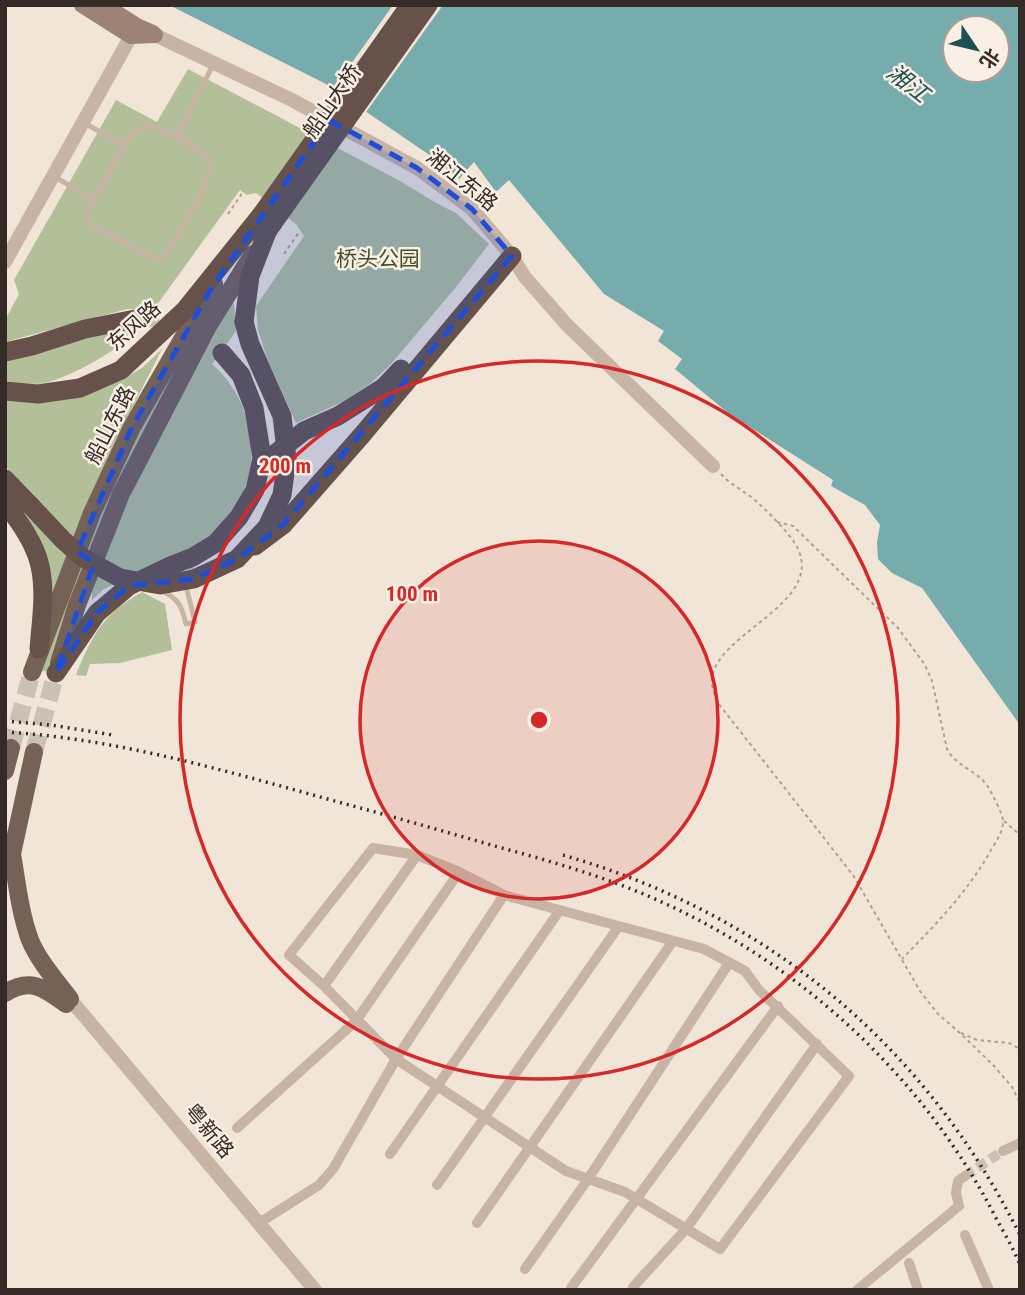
<svg xmlns="http://www.w3.org/2000/svg" width="1025" height="1295" font-family="'Roboto Condensed','Noto Sans SC',sans-serif">
<rect width="100%" height="100%" fill="#f1e5d8"/>
<path fill="#b3bf98" d="M188,69L400,181L438,204L456,213L489,244L456,287L391,364L371,383L344,401L296,423L267,358L258,330L256,306L304,236L296,224L256,193L247,195L240,190L154,309H127L5,342V320L19,294L14,280L116,100L157,122Z
M230,303H234L236,331L212,364C265,411 265,492 210,538C203,545 191,548 182,553C156,565 130,577 104,589L92,600V589L117,525L159,434Z
M136,324C130,331 125,340 118,346C104,358 62,380 44,383C31,385 18,383 5,381V360Z
M162,349L122,428L92,494L53,597L47,561L38,534L24,511L36,499L5,466V399L120,381L143,367Z
M179,359L178,365L50,672L42,671L76,572L127,449Z
M142,592L165,604L172,650L120,663L90,664L86,676L76,675C86,650 97,625 118,608C125,602 134,597 142,592Z"/>
<path fill="#77acad" fill-rule="evenodd" d="M169,5H1020V725L922,588L892,573L878,559L877,543L880,525L865,505L831,486L833,480L728,413L675,369L682,359L658,341L664,331L604,294L509,180L496,192L474,162L459,179L431,156L324,83ZM955,28H997V70H955Z"/>
<path fill="#f1e5d8" d="M393,5H443L364,115L331,92Z"/>
<g fill="none" stroke-linecap="round" stroke-linejoin="round">
<path stroke="#cbc0b4" stroke-width="10" stroke-dasharray="10 5" stroke-linecap="butt" d="M965,1176L1003,1151"/>
<path stroke="#cbc0b4" stroke-width="18" stroke-dasharray="18 9" stroke-linecap="butt" d="M11,748L32,672
M34,752L56,673"/>
<path stroke="#cbc0b4" stroke-width="19" stroke-dasharray="19 10" stroke-linecap="butt" d="M140,318L165,317L195,331L222,353"/>
<path stroke="#b49e8f" stroke-width="2" stroke-dasharray="3.5 3.5" stroke-linecap="butt" d="M228,214L243,192
M284,254L300,231
M721,474C731,485 744,491 755,500C765,509 784,528 792,539C836,600 718,630 712,678C711,687 715,695 718,703L853,875L920,991L938,1014L960,1033L994,1066L1012,1087L1020,1103
M777,522L793,526L898,628L925,665L932,681L947,749C957,768 980,771 990,790C993,796 1002,813 1003,820C1004,830 996,842 991,850C968,892 935,925 902,959
M1004,821L1020,835
M961,1033L977,1040L1009,1043L1020,1049"/>
<path stroke="#c8b4a4" stroke-width="5" d="M84,123L124,145
M146,126L154,127C168,134 204,148 210,161C216,174 175,239 167,254L159,258L151,257L91,225L88,218V210L124,145L130,136Z
M176,138L214,63
M53,176L94,199
M162,591C179,599 182,607 186,624L195,622L187,590L192,563"/>
<path stroke="#c8b4a4" stroke-width="10" d="M373,848L417,855L459,872L504,895L704,949L745,971L759,990L849,1076L720,1249L625,1192L566,1171L396,1059L324,986L289,955Z
M324,986L417,855
M237,1128L356,1021L459,872
M1003,1151L1020,1143
M390,1154L560,910
M437,1185L619,926
M259,1223L319,1185L333,1169L396,1059L504,895
M477,1223L673,941
M965,1235L989,1290
M909,1263L918,1290
M525,1269L588,1179L729,963
M633,1287L686,1229L817,1044
M571,1288L778,1006
M857,1290L959,1206L956,1193L958,1181L965,1176"/>
<path stroke="#c8b4a4" stroke-width="14" d="M155,35L292,100L417,168L472,209L512,256L524,276L567,325L713,466
M5,262L136,27
M70,999L315,1290"/>
<path stroke="#9c8376" stroke-width="16" d="M82,5L131,36L155,35
M104,5L137,26L153,33"/>
<path stroke="#766157" stroke-width="18" d="M59,663L77,605L121,494L208,326L253,254
M32,672L92,513L132,427L214,284
M5,771L11,748
M12,854C17,883 20,913 30,940C38,960 57,982 70,999
M10,863L34,752
M5,993C31,977 44,988 66,1004"/>
<path stroke="#66524a" stroke-width="19" d="M244,322L250,276L267,232L273,223
M5,352L32,346L85,329L140,318
M5,391L38,394L80,388L121,370L185,310L262,214
M276,453L304,431L338,416L384,387L401,369
M5,479L30,505
M5,503C19,521 35,543 40,566C46,593 41,622 39,649
M255,546L283,525L362,435L512,256
M56,673L97,613L129,586L170,566L193,557L216,543L239,517L255,490L262,458L254,408L241,375L222,353"/>
<path stroke="#342a26" stroke-width="3.5" stroke-dasharray="2 5" stroke-linecap="butt" d="M5,721L51,725L113,735
M5,732C124,739 239,775 353,806C401,819 450,833 498,847C543,859 588,872 631,889C788,951 922,1071 998,1222C1006,1236 1014,1250 1020,1265
M563,855C769,915 924,1044 1020,1235"/>
<path stroke="#66524a" stroke-width="19" d="M262,214L410,5
M273,223L428,5
M30,505L63,540L82,557L120,578L160,585L194,579L237,559L267,527L282,495L287,459L282,416L250,344L244,322"/>
</g>
<path fill="#1d4ed8" fill-opacity="0.2" stroke="#1d4ed8" stroke-width="5" stroke-dasharray="14 9" stroke-linejoin="round" d="M329,120L417,168L472,209L512,256L283,525L237,559L194,579L129,586L97,613L56,673L94,563L77,552L132,427L211,289Z"/>
<circle cx="539" cy="720" r="179" fill="#d62828" fill-opacity=".12"/>
<g fill="none" stroke="#d62828" stroke-width="3.5">
<circle cx="539" cy="720" r="179"/>
<circle cx="539" cy="720" r="359"/>
</g>
<g text-anchor="middle" stroke-width="5" stroke-linejoin="round" paint-order="stroke">
<g font-size="21" fill="#342a26" stroke="#f9efe4">
<text transform="translate(332 101) rotate(-55)" y="7">船山大桥</text>
<text transform="translate(462 180) rotate(39)" y="7">湘江东路</text>
<text transform="translate(134 326) rotate(-42)" y="7">东风路</text>
<text transform="translate(110 425) rotate(-63)" y="7">船山东路</text>
<text transform="translate(209 1131) rotate(50)" y="7">粤新路</text>
</g>
<g font-size="21" fill="#44522a" stroke="#f9efe4">
<text x="378" y="266">桥头公园</text>
</g>
<g font-size="23" font-style="italic" fill="#1c5154" stroke="#f9efe4">
<text transform="translate(908 83) rotate(38)" y="8">湘江</text>
</g>
</g>
<circle cx="539" cy="720" r="10" fill="#d62828" stroke="#f9efe4" stroke-width="3.5"/>
<g font-size="21" text-anchor="middle" font-weight="bold" fill="#d62828" stroke="#f9efe4" stroke-width="5" stroke-linejoin="round" paint-order="stroke">
<text x="285" y="473">200 m</text>
<text x="412" y="601">100 m</text>
</g>
<rect width="1025" height="1295" fill="none" stroke="#342a26" stroke-width="14"/>
<g transform="translate(976 49) rotate(125)"><circle r="33" fill="#f9efe4" stroke="#aaa098" stroke-width="2"/>
<path d="M0-5L12 26L0 18L-12 26Z" fill="#1c5154"/>
<text y="-10" font-size="19" font-weight="bold" text-anchor="middle" fill="#342a26">北</text>
</g>
</svg>
